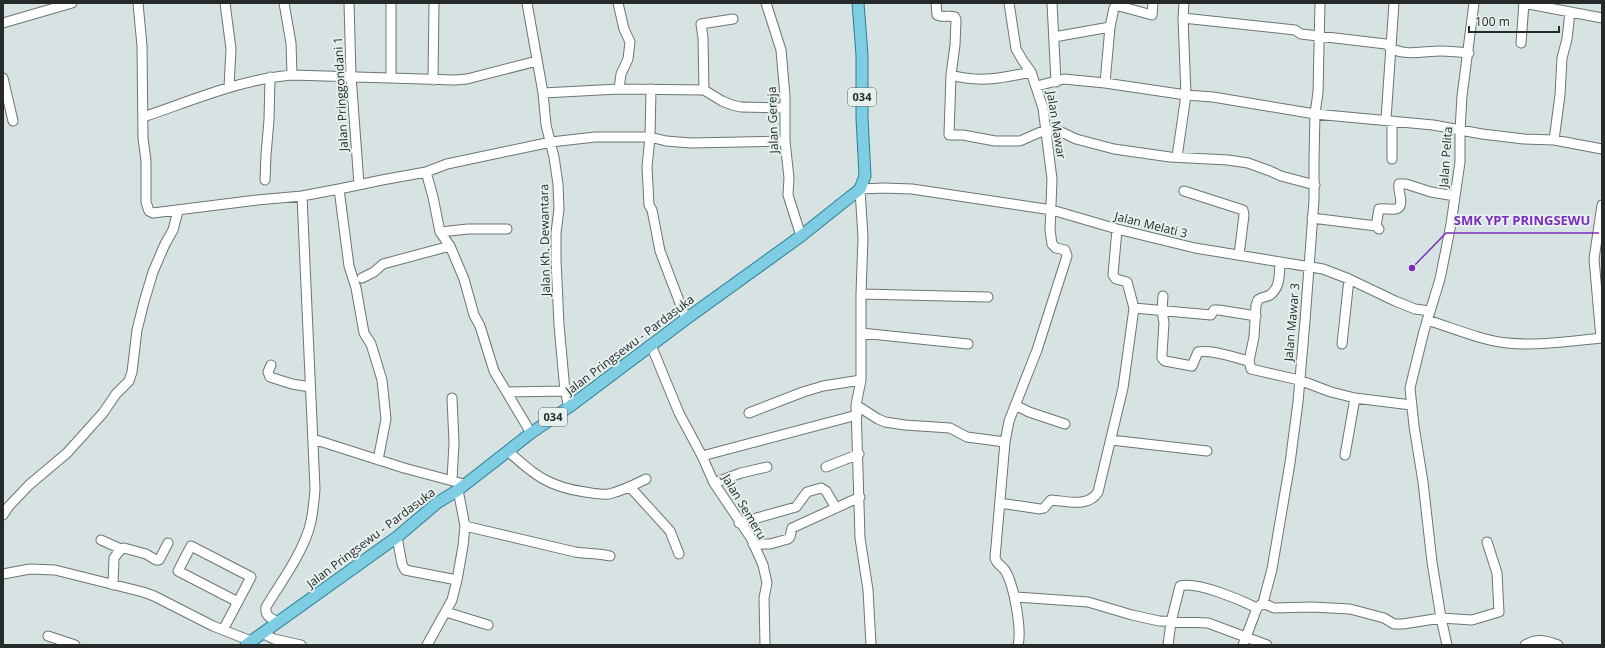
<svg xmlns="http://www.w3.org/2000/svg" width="1605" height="648" font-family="'Open Sans',sans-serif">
<rect width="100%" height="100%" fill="#d7e3e2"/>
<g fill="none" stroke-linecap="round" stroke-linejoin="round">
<g stroke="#6b7574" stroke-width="11">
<path id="minor" d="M138,3L142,46L143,138L146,161V202L149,211L153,213L257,200L302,196L339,189L382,180L426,172L447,164L551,142L595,137H650L666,141L691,143L785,141
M225,3L231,49L229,87
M284,3L291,43L292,75
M349,3L351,76L359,184
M527,3L543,93L546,125L554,157L558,184L559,209L556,233V260L559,325L565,391L569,407
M618,3L624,29L630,42L628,59L621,74L619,89
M766,3L781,50L785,96V141L789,178L788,195L801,236
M936,3L937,15C943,18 949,15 955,17L956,20L955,45L951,75L949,135H963L995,141H1020L1045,130L1059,131L1076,139L1114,149L1170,157L1228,160L1248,163L1270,171L1281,176L1315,185
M1009,3L1016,49L1023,61L1031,72L1043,108L1052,179L1050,230L1052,244L1056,248L1065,250L1067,256L1037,350L1009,421L1005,442L995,558C997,565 1003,566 1006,572C1014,586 1022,630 1018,645
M1052,3L1056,82
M1523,3L1602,18
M1183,18L1295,30L1301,34L1386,44C1400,58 1423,51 1441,51C1450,51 1459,52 1469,53
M3,23L72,3
M1054,37L1110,27
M1521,43L1524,3
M951,75C980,83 1003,78 1031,72
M3,78L13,121
M391,78V3
M433,80L434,3
M1105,83L1110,27L1114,8L1119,6L1152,15L1153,3
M1037,86L1064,79L1105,83L1186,95L1213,97L1315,114L1433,125L1482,134L1524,139L1554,140L1602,149
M651,89L650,137L647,167L649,205L652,210L660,251L686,319
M704,90L703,38L701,24L733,19
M543,93L619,89L704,90L722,101L732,105L741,107L784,108
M143,117C191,101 241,79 292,75L455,80L467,79L537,61
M1386,119L1394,3
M1392,121V159
M1554,140L1560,95L1562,58L1567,39L1570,12
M1177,157L1186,95L1183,18L1184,3
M426,172L433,197L440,232L450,246L464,279L474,315L480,326L494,371L531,433
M265,180L266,155L269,120L270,77
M339,189L349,266L356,288L364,333L371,344L382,380L386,419L378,460
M1184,191L1243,210L1244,215L1239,255
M1312,218L1376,226L1379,229
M1376,226L1379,209C1385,208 1392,210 1396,209C1406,206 1397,191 1399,184H1406L1431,192L1455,196
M440,232L468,229H507
M1280,262C1279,273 1281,287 1270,295C1266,297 1261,297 1258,300L1256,305L1254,337L1249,361L1251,369L1299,380L1331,392L1355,398L1411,405
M362,278L374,272L383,264L450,246
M861,294L988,297
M1163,296L1162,311L1164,323L1162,354V358L1165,361L1192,366L1198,352C1212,349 1235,358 1249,361
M1134,308L1211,315L1214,310H1219L1256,316
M1427,320C1453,328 1480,340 1507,343C1539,346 1571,341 1602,338
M861,333L968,344
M1601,338L1594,259L1602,205
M1342,344L1349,279
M651,345L679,413L702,456L714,483L751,538L763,565L767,583L764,598L765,645
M271,365L268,372L270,377L292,384L310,387
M508,392L565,391
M856,405L878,419L885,422L905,425L950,428L967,437L1005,442
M1015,405L1029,412L1065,424
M749,413L803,392L823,386L861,380
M313,439L404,468L464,484
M1111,440L1207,451
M508,451C534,475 549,487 585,492C592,493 601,495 609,494C622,491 634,485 646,479
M1345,455L1355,398
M702,456L857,415
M826,467L859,454
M452,480L454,443L452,398
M714,483L741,473L767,467
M630,487L670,531L679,554
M1000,503L1040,509L1044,508L1051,500C1067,501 1088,508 1098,492L1123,388L1134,308L1127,282L1116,279L1113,275L1117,229
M3,515L9,506L29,485L67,453L103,413L116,394L129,381L132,372L137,330L144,302L153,272L165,244L173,230L178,211
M739,523L796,507L807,492L821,488L826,491L836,508
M465,526L575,552C587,554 598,553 610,556
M397,537L402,564L405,570L457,580
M101,540L121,549L124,548L146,554L156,560H159L168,543
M753,544H770L788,539L790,537L792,528L860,497
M3,574L30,569L55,570L143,592L154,596L213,626L251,641
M113,585L114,558L121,549
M1015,597L1088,602L1132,615L1159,621L1208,623L1267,645
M1263,603L1274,608L1312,607L1350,609L1384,618L1394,624H1403L1441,618L1472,620L1499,612L1497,573L1487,542
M446,612L488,625
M278,622C271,618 265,617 266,607C281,582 300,557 309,529C313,516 314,502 315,489L302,196
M223,630L251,577L191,546L178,571L238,602
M262,633L274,639L301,645
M48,636L75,645
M427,645L452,600L457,580L463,546L465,526L458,490
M871,645L868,590L860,538L856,405L861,380V294L863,238L860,189L884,188L912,189L1052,210L1117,229L1195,248L1323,269L1349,279L1395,301L1415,309L1430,311
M1168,645L1171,622L1180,586C1197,581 1241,600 1257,608
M1243,645L1257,608L1263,603L1272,569L1290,463L1298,402L1305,321L1314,200V158L1315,114L1318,92L1320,3
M1447,645L1441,618L1432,562L1423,482L1414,426L1410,388L1424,331L1440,279L1451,224L1460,162V131L1462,96L1474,3
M1525,645C1537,638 1545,640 1558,645"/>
</g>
<g stroke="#297e95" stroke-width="13">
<path id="major" d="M246,645L397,537L437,503L458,490L531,433L569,407L686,319L801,236L860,189L865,176L862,118V55L858,3"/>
</g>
<use href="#minor" stroke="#fff" stroke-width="9"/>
<use href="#major" stroke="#7fcde2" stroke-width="11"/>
</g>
<g text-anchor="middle" stroke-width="4" stroke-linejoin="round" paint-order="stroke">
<g fill="#e5f0ef" stroke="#5f6565" stroke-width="1">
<rect x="848" y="88" width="28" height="18" rx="3"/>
<rect x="539" y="408" width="28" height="18" rx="3"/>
</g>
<g font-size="11" font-weight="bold" fill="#262a2a">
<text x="862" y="101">034</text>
<text x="553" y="421">034</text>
</g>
<g font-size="12" fill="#262a2a" stroke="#e5f0ef">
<text transform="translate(341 94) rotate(-93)" y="4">Jalan Pringgondani 1</text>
<text transform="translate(773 120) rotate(-92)" y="4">Jalan Gereja</text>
<text transform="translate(1056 125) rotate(81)" y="4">Jalan Mawar</text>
<text transform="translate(1446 157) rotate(-86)" y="4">Jalan Pelita</text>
<text transform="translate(1151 225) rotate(14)" y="4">Jalan Melati 3</text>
<text transform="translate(545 240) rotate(-91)" y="4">Jalan Kh. Dewantara</text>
<text transform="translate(1292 322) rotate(-85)" y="4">Jalan Mawar 3</text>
<text transform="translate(630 345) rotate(-37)" y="4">Jalan Pringsewu - Pardasuka</text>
<text transform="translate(744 507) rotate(59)" y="4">Jalan Semeru</text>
<text transform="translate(371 538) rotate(-37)" y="4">Jalan Pringsewu - Pardasuka</text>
</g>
</g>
<path fill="none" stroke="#7b2cbf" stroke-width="1.5" d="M1412 268L1446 233H1599"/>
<circle fill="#7b2cbf" stroke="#e5f0ef" stroke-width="1.5" cx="1412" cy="268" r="4"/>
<g font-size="13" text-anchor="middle" font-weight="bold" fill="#7b2cbf" stroke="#e5f0ef" stroke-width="4" stroke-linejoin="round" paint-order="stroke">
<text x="1522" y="225">SMK YPT PRINGSEWU</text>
</g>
<rect width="1605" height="648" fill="none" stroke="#262a2a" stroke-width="8"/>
<path d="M1469 26v6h90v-6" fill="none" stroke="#262a2a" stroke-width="2"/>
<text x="1475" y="26" font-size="12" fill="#262a2a" stroke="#e5f0ef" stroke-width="3" paint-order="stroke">100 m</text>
</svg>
